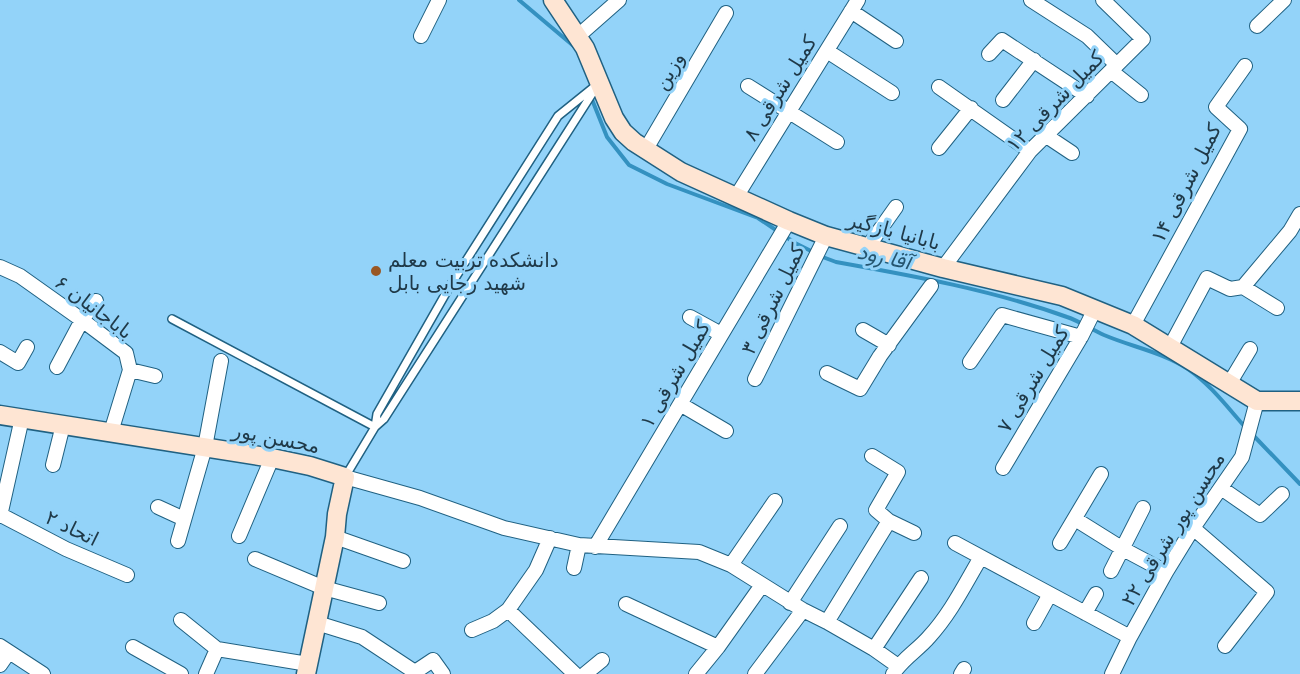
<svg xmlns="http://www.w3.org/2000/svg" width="1300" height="674" font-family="'DejaVu Sans',Vazirmatn,sans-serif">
<rect width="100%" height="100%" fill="#93d3f9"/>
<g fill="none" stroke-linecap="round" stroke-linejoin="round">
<path stroke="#3491c0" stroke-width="4" d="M519,0L576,48
M591,97L607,137L629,165L667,184L758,218L795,243L813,252
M820,256L836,262C914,276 992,290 1067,317C1079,321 1091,329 1104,335C1132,347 1162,352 1188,369C1210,384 1228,408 1246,428
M1253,435L1300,484"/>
<g stroke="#206182" stroke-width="10">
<path id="lane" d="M172,319L375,427
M375,427L377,414L450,286L558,116L594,87
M345,477L375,427L384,419L597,86"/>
</g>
<g stroke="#206182" stroke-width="16">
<path id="street" d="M1031,0L1087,36L1117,65
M851,11L896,41
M1257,26L1284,0
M421,36L439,0
M577,37L619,0
M827,51L892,93
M989,54L1002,40L1087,96
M1111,71L1141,95
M748,86L837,142
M939,87L1030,151
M1003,100L1034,60
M1045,135L1072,153
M939,148L971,108
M646,149L726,13
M736,197L858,0
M867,248L896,207
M0,267L20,276L82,320L126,353L130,370L111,432
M943,268L1030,151L1143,39L1103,0
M1243,287L1277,308
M690,317L721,334
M1133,325L1240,129L1216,107L1245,66
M863,330L889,345
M1170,347L1207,278L1230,289L1243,287L1290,231L1300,214
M0,352L18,363L27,347
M970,362L1002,315L1081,337
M57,367L82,320L96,301
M130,370L155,376
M827,373L860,389L880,356L931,286
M755,379L826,236
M1229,384L1250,349
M680,404L726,431
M872,456L898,472L876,510L889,521L914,533
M53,465L63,425
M1003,468L1081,337L1095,309
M345,477L420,498L504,528L579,545L699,552L731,565L803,610L827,622L874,649L898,666
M1221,488L1260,515L1282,494
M158,507L184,519
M1,515L66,549L127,575
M0,516L22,418
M1075,519L1123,549L1166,572
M1193,528L1267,592L1225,646
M239,536L272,458
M335,537L403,561
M178,541L205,447L221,361
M955,543L1130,637
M1060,543L1101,474
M595,547L789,221
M255,559L324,588L379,603
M731,565L775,501
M574,568L579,545
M1111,571L1143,508
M790,603L840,526
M626,604L718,647
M508,610L575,674
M1085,613L1096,594
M181,620L217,649
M827,622L889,521
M317,623L362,637L415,672L433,660L443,674
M1034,623L1050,594
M472,630L493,621L508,610L536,570L550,538
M0,646L43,674
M133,647L181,674
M874,649L921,578
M0,665L9,652
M206,674L217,649L308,664
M585,674L602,660
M696,674L718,647L762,585
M755,674L803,610
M893,674C902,659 918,650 929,637C951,613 965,584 981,557
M961,674L964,669
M1112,674L1130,637L1166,572L1193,528L1242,457L1257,401"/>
</g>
<g stroke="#206182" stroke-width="21">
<path id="secondary" d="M553,0L585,48L614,118L623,132L634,142L681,172L789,221L826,236L943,268L1062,296L1133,325L1257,401H1300
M0,415L272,458L310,466L345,477L337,514L335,537L306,674"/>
</g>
<use href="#lane" stroke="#fff" stroke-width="7"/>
<use href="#street" stroke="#fff" stroke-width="14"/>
<use href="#secondary" stroke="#fee5d3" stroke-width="18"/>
</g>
<circle fill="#995724" stroke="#93d3f9" stroke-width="2" cx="376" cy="271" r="6"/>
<g text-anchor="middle" stroke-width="6" stroke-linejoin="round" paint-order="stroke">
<g font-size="20" fill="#1f3948" stroke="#93d3f9">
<text transform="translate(669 71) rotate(-60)" y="7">وزین</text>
<text transform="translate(780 88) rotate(-58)" y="7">کمیل شرقی ۸</text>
<text transform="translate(1055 101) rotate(-46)" y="7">کمیل شرقی ۱۲</text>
<text transform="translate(1186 183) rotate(-63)" y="7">کمیل شرقی ۱۴</text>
<text transform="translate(894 231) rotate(15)" y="7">بابانیا بازگیر</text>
<text transform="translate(773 299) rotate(-64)" y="7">کمیل شرقی ۳</text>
<text transform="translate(94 307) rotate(37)" y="7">باباجانیان ۶</text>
<text transform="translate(675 374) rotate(-60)" y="7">کمیل شرقی ۱</text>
<text transform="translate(1033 379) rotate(-59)" y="7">کمیل شرقی ۷</text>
<text transform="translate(276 438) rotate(11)" y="7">محسن پور</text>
<text transform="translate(72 528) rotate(26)" y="7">اتحاد ۲</text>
<text transform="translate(1173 529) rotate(-58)" y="7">محسن پور شرقی ۲۲</text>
</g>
<g font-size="20" fill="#1f3948" stroke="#93d3f9" text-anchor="start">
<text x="388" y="267">دانشکده تربیت معلم<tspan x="388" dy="23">شهید رجایی بابل</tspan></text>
</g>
<g font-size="21" font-style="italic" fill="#25556f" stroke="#93d3f9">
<text transform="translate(884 257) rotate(12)" y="7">آقا رود</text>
</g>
</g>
</svg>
